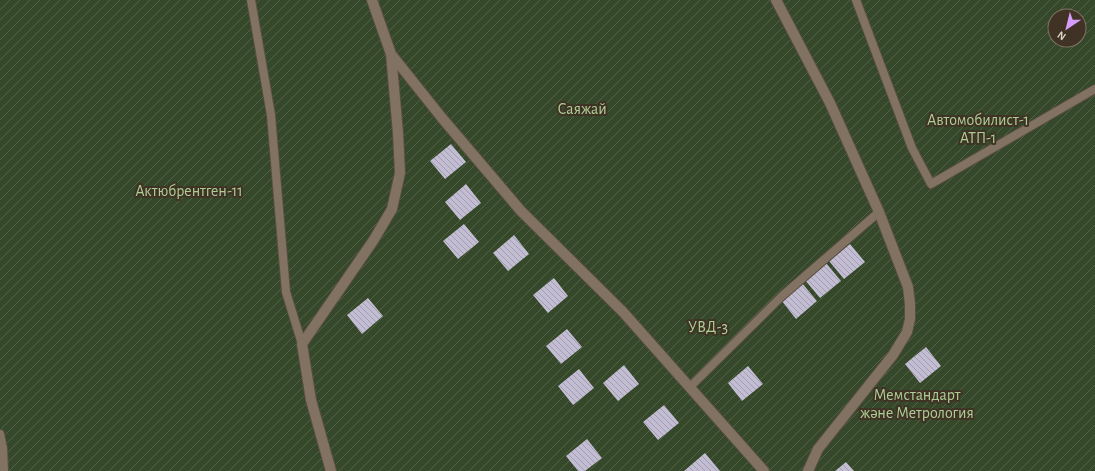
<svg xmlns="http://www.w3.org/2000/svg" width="1095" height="471" font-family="'Alegreya Sans',sans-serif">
<defs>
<pattern id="garden-furrows" width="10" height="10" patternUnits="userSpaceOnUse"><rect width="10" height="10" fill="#354829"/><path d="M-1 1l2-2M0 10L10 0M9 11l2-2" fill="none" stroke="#526247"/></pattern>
<pattern id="building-back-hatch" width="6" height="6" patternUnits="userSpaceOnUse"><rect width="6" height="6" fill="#c2bdd3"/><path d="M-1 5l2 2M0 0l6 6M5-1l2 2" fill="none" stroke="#a29eae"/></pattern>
</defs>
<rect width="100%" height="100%" fill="#403224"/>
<path fill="url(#garden-furrows)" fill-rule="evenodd" d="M0,0H1095V471H8L0,435ZM1055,16H1079V40H1055Z"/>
<path fill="url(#building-back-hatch)" d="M451,144L466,162L445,179L430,161Z
M466,184L481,203L460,220L445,202Z
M464,224L479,242L458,259L443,241Z
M514,235L529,254L508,271L493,253Z
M850,244L865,262L844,279L829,261Z
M826,263L841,281L820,298L805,280Z
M554,278L568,296L548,313L533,295Z
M802,283L817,301L796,319L781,300Z
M368,298L383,316L362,334L347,315Z
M567,329L582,347L561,364L546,346Z
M926,347L941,366L920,383L905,364Z
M624,365L639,384L618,401L603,383Z
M748,366L763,384L742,401L728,383Z
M579,369L594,388L573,405L558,386Z
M664,405L679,423L658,440L643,422Z
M587,439L602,458L585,471H578L566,456Z
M705,453L720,471H684Z
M846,462L854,471H835Z"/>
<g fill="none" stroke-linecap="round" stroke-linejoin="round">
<g stroke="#5a4e42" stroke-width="10">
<path id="lane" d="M251,0L271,115L286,292L302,344
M856,0L912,148L931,184L1095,89
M690,387L782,296L879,212
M0,434L3,448L4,471"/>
</g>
<g stroke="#5a4e42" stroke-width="12">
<path id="street" d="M776,0L830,103L879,212L908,287L910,304V319L907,332L893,355L818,449L808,471
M391,54L442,118L521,211L623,312L764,471
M331,471L311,400L302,344L373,241L392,209L400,173L398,133L391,54L372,0"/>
</g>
<use href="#lane" stroke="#827262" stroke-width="8"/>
<use href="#street" stroke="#827262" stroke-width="10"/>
</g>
<g text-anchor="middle" stroke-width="4" stroke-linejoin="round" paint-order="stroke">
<g font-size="16" fill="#abce95" stroke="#403224">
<text x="582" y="114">Саяжай</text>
<text x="978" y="125">Автомобилист-1<tspan x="978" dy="18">АТП-1</tspan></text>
<text x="189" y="196">Актюбрентген-11</text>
<text x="708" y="332">УВД-3</text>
<text x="917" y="400">Мемстандарт<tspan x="917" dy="18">және Метрология</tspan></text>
</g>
</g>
<g transform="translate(1067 28) rotate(215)"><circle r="19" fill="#403224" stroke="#7f7367"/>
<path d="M0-3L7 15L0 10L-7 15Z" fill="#d79bf9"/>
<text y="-6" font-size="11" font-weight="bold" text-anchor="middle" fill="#ddd4cc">N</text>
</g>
</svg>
